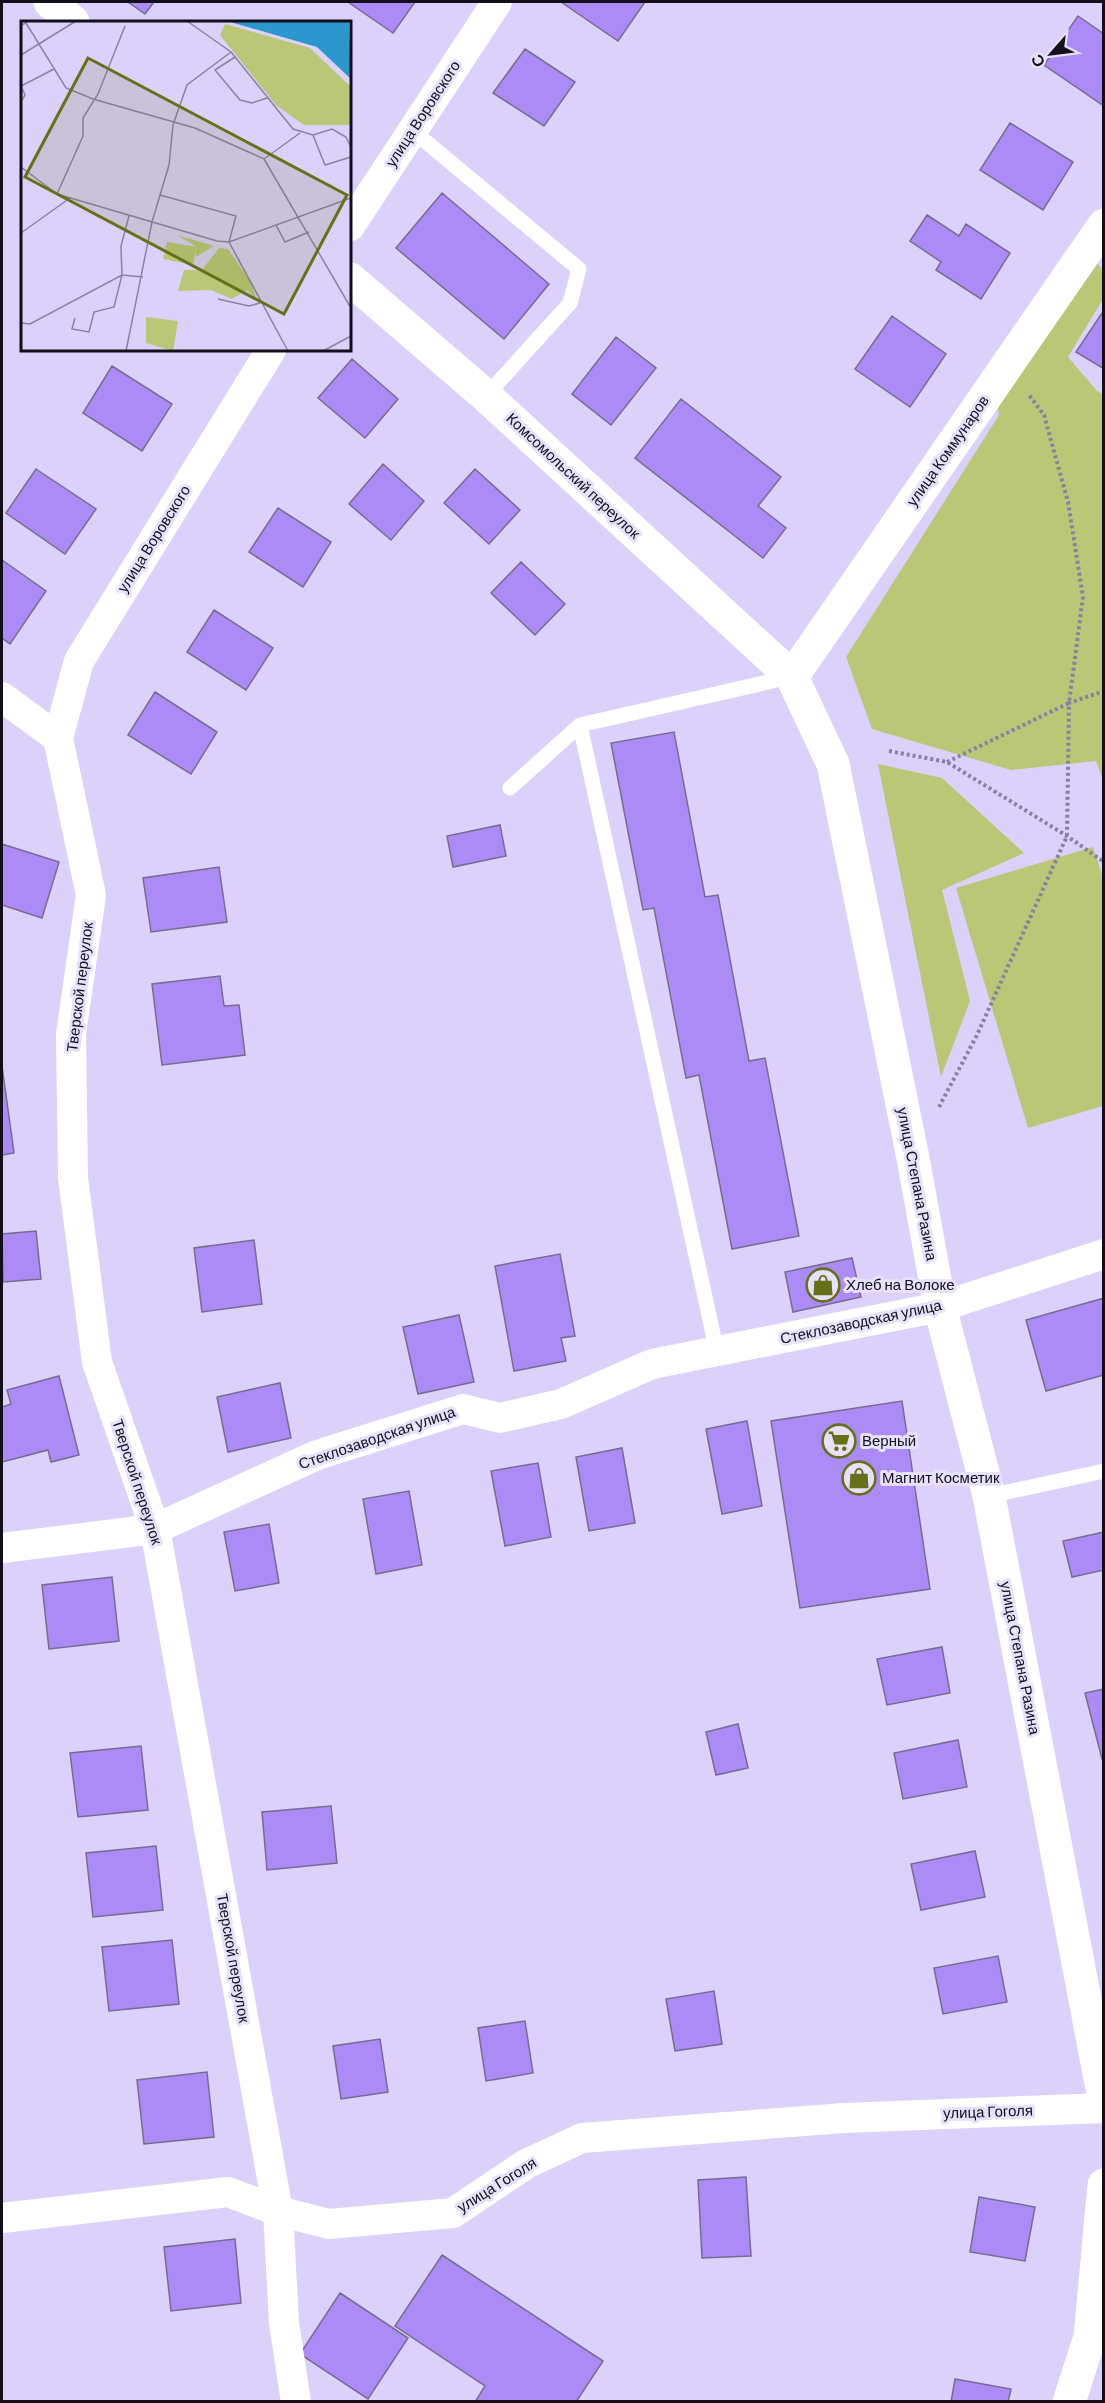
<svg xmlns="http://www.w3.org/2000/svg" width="1105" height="2403" font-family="Barlow,sans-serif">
<rect width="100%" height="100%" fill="#dbd1fb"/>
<path fill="#bac777" d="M1096,262L1103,270V299L1068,357L1097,391L1103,394V780L1096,761L1011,770L872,729L846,657L999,415L993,376Z
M878,764L942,778L1024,853L942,890L970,1001L941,1077Z
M1093,847L1104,881L1103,1106L1028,1128L956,888Z"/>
<path fill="#ac8bf7" stroke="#766c92" stroke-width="1.5" d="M128,2H154L145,14Z
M348,2H415L393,33Z
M561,2H645L618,41Z
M1078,16L1104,34V106L1044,65Z
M525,49L575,82L544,126L493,93Z
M1010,123L1073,162L1043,210L980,170Z
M442,193L549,284L504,339L396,248Z
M927,215L959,236L966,224L1010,253L981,299L936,270L941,262L910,241Z
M1104,310V369L1076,352Z
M892,316L946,354L910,407L855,369Z
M616,337L656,368L611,425L572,394Z
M352,359L398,399L365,438L318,398Z
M112,366L172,404L142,451L83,413Z
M681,399L781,477L758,506L786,528L763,558L635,458Z
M383,464L424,501L391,540L349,504Z
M36,469L96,509L65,554L6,513Z
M475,469L520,510L489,544L444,503Z
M278,508L331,542L303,587L249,552Z
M2,560L46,591L10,644L2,638Z
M521,562L565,604L535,635L491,593Z
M214,610L273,648L246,690L187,652Z
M155,692L217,732L191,774L128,735Z
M674,732L705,897L718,895L749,1061L765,1058L799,1236L732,1249L699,1075L686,1078L654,908L643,910L611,743Z
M500,825L506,856L453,867L447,836Z
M2,844L59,862L42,918L2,905Z
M219,867L227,922L151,932L143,878Z
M220,976L224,1006L239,1005L245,1055L162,1065L152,984Z
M2,1066L14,1153L2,1155Z
M36,1231L41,1279L3,1282L2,1234Z
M254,1240L262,1304L202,1312L194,1248Z
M560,1254L575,1336L561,1338L566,1361L514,1371L495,1266Z
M852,1258L861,1297L793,1312L785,1272Z
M1104,1298V1375L1046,1391L1026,1320Z
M459,1315L474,1382L418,1394L403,1327Z
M59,1376L79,1455L51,1462L48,1450L2,1462V1407L11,1404L7,1390Z
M280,1383L291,1438L228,1452L217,1397Z
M902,1401L930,1589L800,1608L771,1421Z
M747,1421L762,1506L722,1514L706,1429Z
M622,1448L635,1523L589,1531L576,1457Z
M538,1463L551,1537L505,1546L491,1471Z
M409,1491L422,1565L376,1574L363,1499Z
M269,1524L279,1583L235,1591L224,1532Z
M1104,1532V1570L1072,1577L1063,1541Z
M112,1577L119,1641L49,1649L42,1585Z
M942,1647L950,1693L887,1705L877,1659Z
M1104,1689V1758L1102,1759L1085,1693Z
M738,1724L748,1768L716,1775L706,1732Z
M958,1740L967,1787L903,1799L894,1753Z
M141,1746L148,1810L78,1817L70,1753Z
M331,1806L337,1863L267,1870L262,1812Z
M156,1846L163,1910L93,1917L86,1853Z
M975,1851L985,1897L921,1910L911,1864Z
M172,1940L179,2004L109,2011L102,1947Z
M998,1956L1007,2002L943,2014L934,1968Z
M714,1991L722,2044L675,2051L666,1999Z
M525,2021L533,2073L486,2081L478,2028Z
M380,2039L388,2092L341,2099L333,2046Z
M207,2072L214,2137L144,2144L137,2080Z
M746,2177L751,2256L702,2258L698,2180Z
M979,2197L1035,2207L1025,2261L970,2252Z
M235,2239L241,2303L171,2311L164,2247Z
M442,2255L603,2361L576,2402H475L485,2386L395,2326Z
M340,2293L408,2338L368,2399L300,2354Z
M955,2379L1011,2389L1008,2402H951Z"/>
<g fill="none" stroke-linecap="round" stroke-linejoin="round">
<path stroke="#8981a0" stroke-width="4" stroke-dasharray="3 3" stroke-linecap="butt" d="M889,751L947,762L1067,836L1104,862
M947,762L1069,703L1083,597L1068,502L1044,415L1029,395
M939,1107L977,1035L1067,836L1069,703L1104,691"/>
<path stroke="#fff" stroke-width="15" d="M413,131L579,269L570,303L486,396
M510,788L580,725
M717,1352L580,725L790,677
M989,1496L1104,1471"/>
<path stroke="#fff" stroke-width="30" d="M350,226L497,2
M2,697L58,738L91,895L71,1034L73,1178L97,1362L155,1529L278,2211L284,2323L296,2402
M58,738L79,661L271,350
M2,1548L155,1529L317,1455L463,1409L500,1418L561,1404L652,1364L940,1307L1104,1254
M2,2218L228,2192L278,2211L329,2224L453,2213L526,2164L582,2138L844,2118L1104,2108"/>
<path stroke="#fff" stroke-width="33" d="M50,2L73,22
M350,279L486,396L792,677L833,764L913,1158L940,1307L989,1496L1104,2099
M792,677L1104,225
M1069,2402L1090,2337L1104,2185"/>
</g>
<defs>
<g id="shop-ring" transform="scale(1.725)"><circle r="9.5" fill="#e7e1fb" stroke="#667019" stroke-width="1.5"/><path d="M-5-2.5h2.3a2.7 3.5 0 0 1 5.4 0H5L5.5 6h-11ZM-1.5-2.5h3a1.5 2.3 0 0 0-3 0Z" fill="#667019"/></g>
<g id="supermarket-ring" transform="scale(1.725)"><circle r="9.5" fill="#e7e1fb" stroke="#667019" stroke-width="1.5"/><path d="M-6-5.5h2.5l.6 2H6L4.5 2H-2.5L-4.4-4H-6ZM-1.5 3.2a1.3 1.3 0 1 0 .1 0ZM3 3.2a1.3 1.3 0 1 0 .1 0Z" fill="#667019"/></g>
</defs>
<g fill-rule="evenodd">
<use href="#shop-ring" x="823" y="1285"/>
<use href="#supermarket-ring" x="839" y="1441"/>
<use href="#shop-ring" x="859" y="1478"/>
</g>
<g text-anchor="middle" stroke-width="6" stroke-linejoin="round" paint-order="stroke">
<g font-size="15" fill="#120e1c" stroke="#e7e1fb">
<text transform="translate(423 114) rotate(-57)" y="5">улица Воровского</text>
<text transform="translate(948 451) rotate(-55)" y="5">улица Коммунаров</text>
<text transform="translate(573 476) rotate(43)" y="5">Комсомольский переулок</text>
<text transform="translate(154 539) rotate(-58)" y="5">улица Воровского</text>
<text transform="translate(80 987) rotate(-83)" y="5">Тверской переулок</text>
<text transform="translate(917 1184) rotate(79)" y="5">улица Степана Разина</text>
<text transform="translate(861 1322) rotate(-12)" y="5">Стеклозаводская улица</text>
<text transform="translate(377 1438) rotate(-19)" y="5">Стеклозаводская улица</text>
<text transform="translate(137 1482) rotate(72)" y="5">Тверской переулок</text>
<text transform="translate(1020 1658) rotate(79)" y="5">улица Степана Разина</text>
<text transform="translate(233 1958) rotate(80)" y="5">Тверской переулок</text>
<text transform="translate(988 2112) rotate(-2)" y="5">улица Гоголя</text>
<text transform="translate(497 2185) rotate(-32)" y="5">улица Гоголя</text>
</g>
<g font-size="15" fill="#120e1c" stroke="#e7e1fb" text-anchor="start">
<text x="846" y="1290">Хлеб на Волоке</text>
<text x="862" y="1446">Верный</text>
<text x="882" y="1483">Магнит Косметик</text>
</g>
</g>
<g transform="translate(21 21)">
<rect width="330" height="330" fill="#dbd1fb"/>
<path d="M204,3L289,27L330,66V104H283L255,84L199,14ZM156,214L193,225L175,236V229L172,244L142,238L146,221L176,226ZM198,227L207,228L229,260L235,277L226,269L211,278L190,269L157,270L163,249H181ZM125,296L157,300L152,330L125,322Z" fill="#bac777"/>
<path d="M206,0H328L330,58L296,26Z" fill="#2b97cd"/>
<path fill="none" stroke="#8b83a2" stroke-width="1.5" d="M166,0L210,31L272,108L292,114L311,108L325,116L330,126M0,4L5,2L45,67L72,78L174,107L243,138L279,112M0,34L55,0M214,36L194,49L219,79L231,82L246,77M0,81L4,74L0,65L33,48M292,114L304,144L330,136M243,138L330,287M0,146L36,173L196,220L208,221L330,177M36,173L62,115V97L77,73L104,5M139,174L215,195L208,221M255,204L264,221L288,211M0,212L49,177M208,221L267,330M197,278L228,285L239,282M54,297L51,308L68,311L73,291L93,286L101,254L100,225L108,195M0,302L9,303L101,254L122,256M105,330L131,201L148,144L152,104L166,64L210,31M302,330L330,315"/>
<path fill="#667019" fill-opacity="0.15" stroke="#667019" stroke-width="3" d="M67,37L326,174L263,293L4,156Z"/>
<rect width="330" height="330" fill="none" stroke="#120e1c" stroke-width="3"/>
</g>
<rect width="1105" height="2403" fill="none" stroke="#120e1c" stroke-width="6"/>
<g transform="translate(1051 54) rotate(242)" stroke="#e7e1fb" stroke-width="4.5" paint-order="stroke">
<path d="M0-4.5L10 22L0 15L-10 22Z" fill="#120e1c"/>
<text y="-9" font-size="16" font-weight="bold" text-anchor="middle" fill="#120e1c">С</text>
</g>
</svg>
